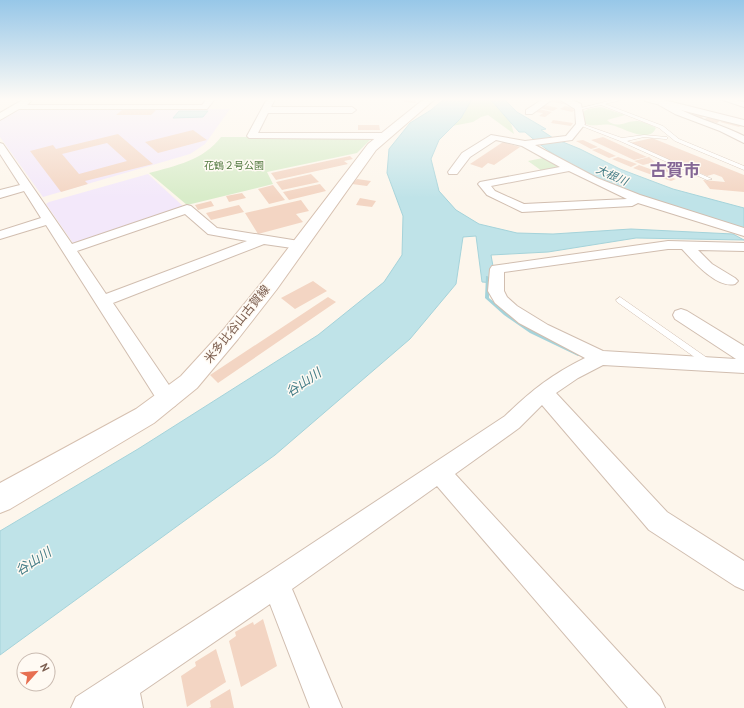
<svg xmlns="http://www.w3.org/2000/svg" width="744" height="708" font-family="'PT Sans','Noto Sans JP',sans-serif">
<rect width="100%" height="100%" fill="#fdf6ec"/>
<path fill="#f3e8fa" d="M19,109H230L205,144L190,154L43,197L0,137V119Z
M148,174L185,208L73,243L46,204L49,202Z"/>
<path fill="#d8ecc9" d="M472,99H490L511,123L514,134L488,115L481,117L473,122L452,126L461,118Z
M601,107L625,115L607,120C617,130 627,120 638,121C644,122 651,125 656,128C648,145 623,127 611,125C600,123 593,128 583,123V112L588,109Z
M221,137H373L357,153L267,172L273,184L187,205L149,173C175,166 204,160 221,137Z
M543,158L559,167L542,171L528,161Z"/>
<path fill="#bfe3e8" stroke="#a5d3da" d="M444,99H472L461,118L439,140L431,159L439,191L456,210L479,224L517,233L553,234L631,229L733,234L744,240L636,238L548,252L491,255L496,283L482,282L476,236L463,237L456,284L410,339L275,455L0,655V531L138,449L318,335L384,282L402,255L403,216L387,173L389,149L410,123L431,110Z
M490,99H504L517,112L546,129L541,130L553,138L580,149L620,169L673,189L744,208V230C669,206 585,186 525,132H519Z
M179,111H208L203,117L173,118Z"/>
<g fill="none" stroke-linecap="round" stroke-linejoin="round">
<path fill="#a5d3da" fill-rule="evenodd" d="M486,276H487L489,277V298L508,313L534,331L582,354L583,355L582,356H578L530,333L504,315L485,298Z"/>
</g>
<path fill="#f3d5c3" fill-rule="evenodd" d="M404,99H416V103L404,102Z
M554,99H557L567,103L562,104L550,101Z
M545,105L558,108L553,111L539,108Z
M565,106L574,108L572,109L575,110L572,112L560,109Z
M539,109L552,112L545,117L539,116L543,113L535,112Z
M122,110H156L151,115H116Z
M686,111L705,116L700,119L683,113Z
M708,117L721,120L717,123L703,120Z
M553,120L573,123L571,126L551,123Z
M724,120L743,124L739,127L720,122Z
M358,125H379L380,130H358Z
M193,130L207,140L158,153L145,142Z
M118,134L153,164L85,181L88,184L61,192L30,151L53,145L56,149ZM107,143L127,161L79,174L62,154Z
M603,137L647,157L634,160L591,140Z
M652,138L744,175V192L710,189L703,180L725,182L722,177L714,174L707,176L630,143Z
M583,140L598,147L591,149L576,141Z
M503,142L520,147L494,165L488,163L482,168L470,164Z
M599,148L616,156L609,158L592,150Z
M350,156L353,159L344,161L348,164L276,180L271,173Z
M618,157L637,164L631,167L612,159Z
M649,157L655,162L643,165L634,161Z
M659,162L683,173L674,175L651,165Z
M639,165L661,173L655,176L633,168Z
M311,174L319,182L282,190L276,182Z
M664,175L676,179L671,181L659,177Z
M357,179L371,181L367,186L352,184Z
M320,184L326,191L289,200L283,192Z
M273,185L285,200L269,204L258,189Z
M242,193L246,198L229,202L226,196Z
M360,198L376,201L372,207L356,205Z
M301,200L309,211L296,214L303,222L258,234L245,213Z
M211,201L214,206L198,210L195,205Z
M239,205L244,212L211,220L206,213Z
M313,281L327,291L295,309L281,298Z
M328,297L336,302L218,383L210,375Z
M263,619L277,666L241,687L229,641L236,636L235,632L253,622L254,625Z
M216,649L226,682L187,707L181,676L196,666L195,662Z
M230,689L234,708H209L211,707L210,701Z"/>
<g fill="none" stroke-linecap="round" stroke-linejoin="round">
<g stroke="#d1beb0" stroke-width="1">
<path id="service" d="M617,99H625L605,104L663,126L679,139L744,166V170L675,141L659,128L601,105L579,110L577,109Z
M579,123L622,138L644,135L667,137V139H665L644,137L627,141L712,179L707,180L620,141L579,125Z
M620,297L713,362L715,364L713,366H707L617,302L616,300Z"/>
</g>
<g stroke="#d1beb0" stroke-width="2">
<path id="minor" d="M24,99L31,101L27,105H202L207,99H215L207,109H19L0,120V113Z
M267,99H275L271,107H352L356,110L352,113H268L258,133H384L389,136L384,139L249,138L247,136Z
M543,99H553L532,114H526V110Z
M559,99H570L581,104L585,124L572,140L535,145L597,178L640,195L744,228V236L638,203L632,206L522,212L487,195L478,184L480,182L560,167L522,146L496,140L470,157L457,174H449L448,172L462,153L491,135L525,141L566,136L576,124L575,109ZM569,171L627,199L524,204L495,191L491,186Z
M720,99H733L744,102V107Z
M659,101C666,100 673,106 679,109C700,120 723,125 744,136V143L720,131L675,114L659,105Z
M0,143L3,144L72,244L187,205L191,206L217,228L299,241L304,242L306,245L304,248L299,249L264,244L113,303L175,394L178,400L175,406L168,408L161,406L46,225L0,239V231L41,218L24,191L0,198V190L20,185L0,154ZM185,214L208,234L247,241L106,294L77,251Z
M668,241L744,243V251L698,250L712,264L735,278L738,281L735,284C717,289 693,261 682,249H668L504,272V291L507,297L517,306L548,325L603,351L736,359L675,319L673,315L675,311L681,309L687,311L744,346V373L603,365L578,378L556,393L667,512L744,561V590L735,586L649,530L542,405L519,428L455,474L660,697L665,708H628L437,486L292,589L342,708H310L270,604L140,693L143,708H71L76,697L266,574L505,416C532,390 551,375 585,358L519,323L495,303L488,291L490,269L492,266Z"/>
</g>
<g stroke="#d6c0b0" stroke-width="2">
<path id="secondary" d="M424,99H435L376,150L277,289L238,339L197,388L154,423L10,509L0,513V483L136,409L181,376L224,329L263,281L368,144Z
M643,99H660L744,120V126L645,101Z"/>
</g>
<use href="#service" fill="#fff" fill-rule="evenodd"/>
<use href="#minor" fill="#fff" fill-rule="evenodd"/>
<use href="#secondary" fill="#fff" fill-rule="evenodd"/>
</g>
<linearGradient id="sky" x2="0" y2="1"><stop stop-color="#97c7e8"/><stop offset="0.5" stop-color="#fefbf6"/><stop offset="1" stop-color="#fefbf6" stop-opacity="0"/></linearGradient>
<rect width="744" height="198" fill="url(#sky)"/>
<g text-anchor="middle" stroke-width="3" stroke-linejoin="round" paint-order="stroke">
<g font-size="10" fill="#537a41" stroke="#fffaf3">
<text x="234" y="169">花鶴２号公園</text>
</g>
<g font-size="11" font-style="italic" fill="#437c86" stroke="#fffaf3">
<text transform="translate(612 175) rotate(24)" y="4">大根川</text>
</g>
<g font-size="12" fill="#7a5c4d" stroke="#fffaf3">
<text transform="translate(237 324) rotate(-51)" y="4">米多比谷山古賀線</text>
</g>
<g font-size="13" font-style="italic" fill="#437c86" stroke="#fffaf3">
<text transform="translate(303 382) rotate(-34)" y="5">谷山川</text>
<text transform="translate(33 561) rotate(-33)" y="5">谷山川</text>
</g>
<g font-size="17" font-weight="bold" fill="#846695" stroke="#fffaf3">
<text x="675" y="176">古賀市</text>
</g>
</g>
<g transform="translate(36 672) rotate(63)"><circle r="19" fill="#fffaf3" stroke="#cabbb1"/>
<path d="M0-3L7 15L0 10L-7 15Z" fill="#e76f51"/>
<text y="-6" font-size="11" font-weight="bold" text-anchor="middle" fill="#7a5c4d">N</text>
</g>
</svg>
